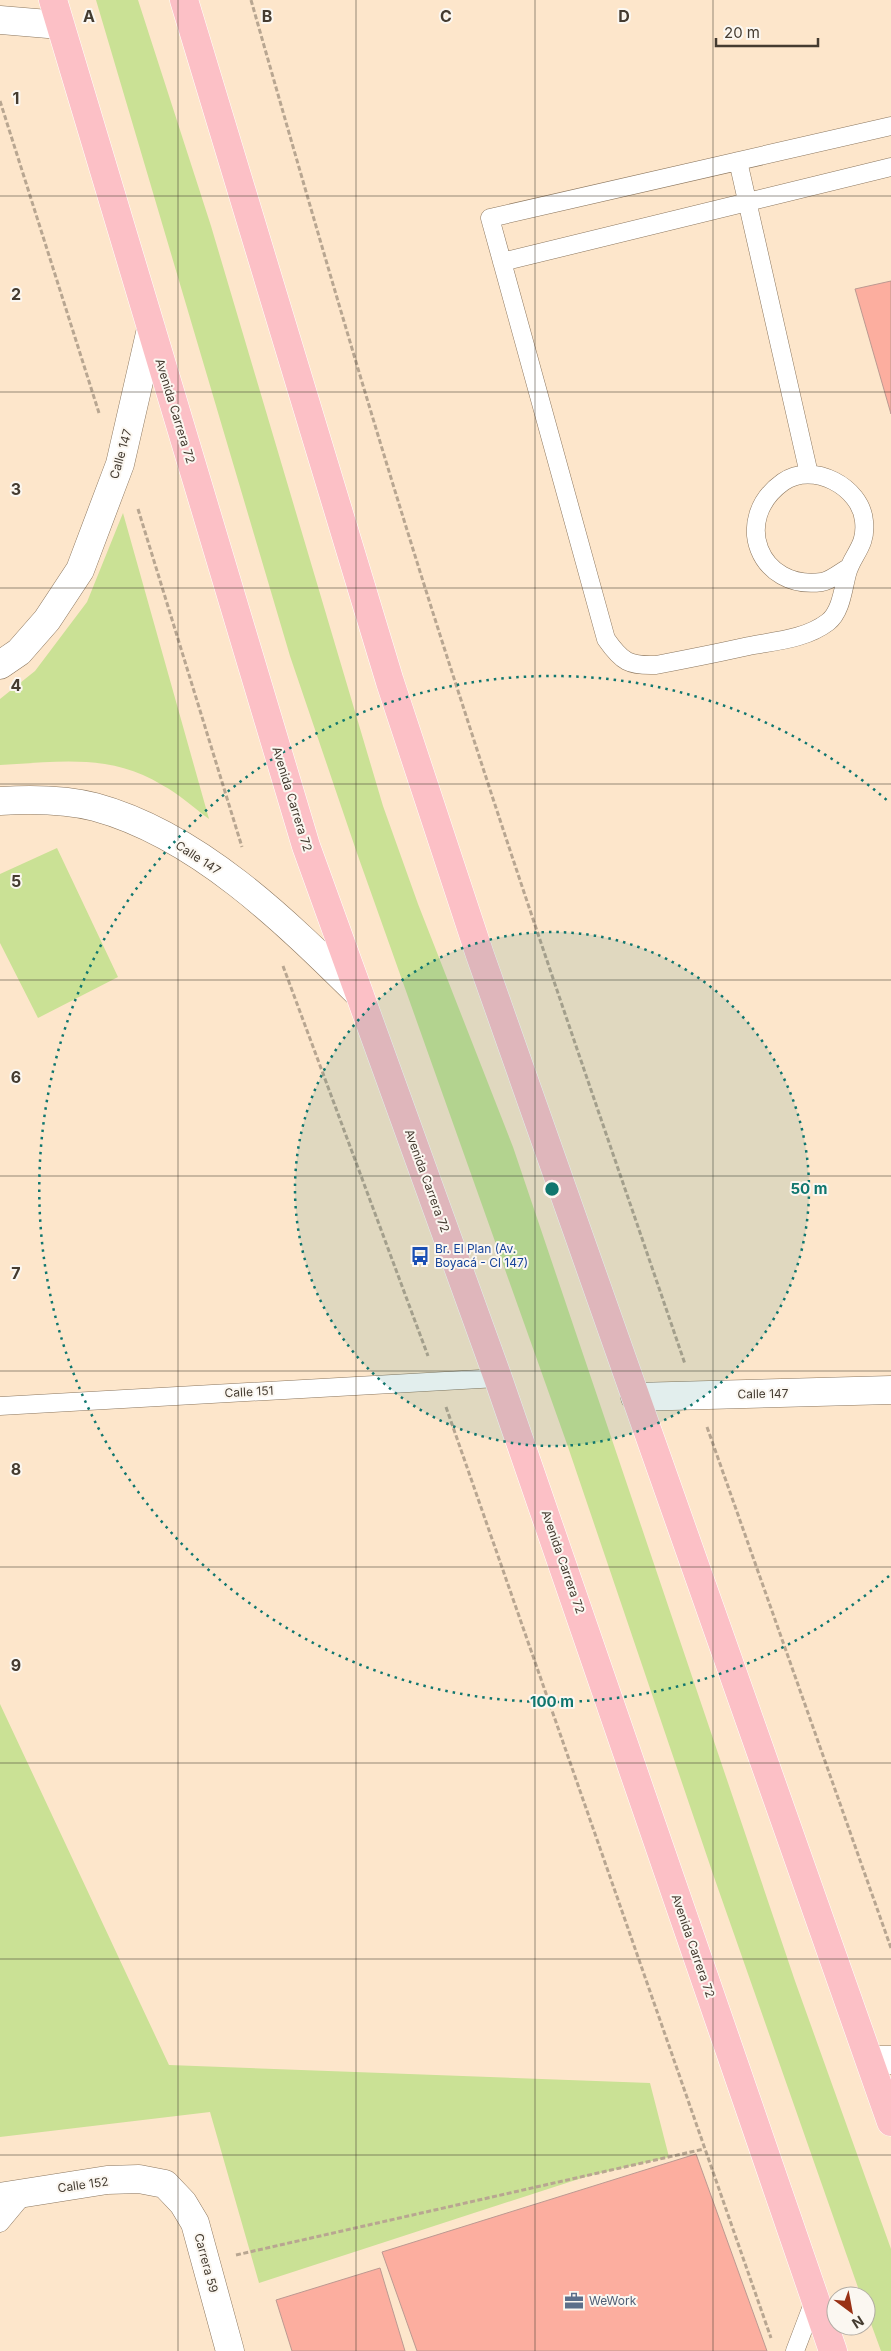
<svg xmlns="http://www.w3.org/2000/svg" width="891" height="2351" font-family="Inter,sans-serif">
<rect width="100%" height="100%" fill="#fde6cb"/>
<path fill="#cae195" d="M96,0H138L211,226L383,806L418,904L513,1147L795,1981L891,2249V2351H881L866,2310V2296H861L714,1877L567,1444L358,856L290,656Z
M123,513L209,819C194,808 179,794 162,785C110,753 58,762 0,765V699L35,671L87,602Z
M57,848L118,977L38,1018L0,943V874Z
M0,1704L169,2065L650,2083L669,2157L588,2176L259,2283L210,2112L0,2137Z"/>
<path fill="#fcae9f" stroke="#bc9991" d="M891,281V414L855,289Z
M696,2154L767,2351H417L382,2252Z
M380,2268L405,2351H292L276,2300Z"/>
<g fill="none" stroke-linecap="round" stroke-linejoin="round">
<g stroke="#8b765e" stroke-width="19">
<path id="service" d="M738,161L809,474
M502,262L891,167
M848,568C841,572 830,581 822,582C759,591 731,519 783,482C813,461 861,487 864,521C867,547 852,554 847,574C843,589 841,612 828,622C806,639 775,641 749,646C718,653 687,659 656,665C629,666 622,662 606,639L490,218L891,126
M0,1406L498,1378
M0,2223L25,2193
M795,2351L814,2301"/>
</g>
<g stroke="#8b765e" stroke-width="29">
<path id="minor" d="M0,20L60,25
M635,1397L891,1390
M870,2060H891
M0,2197L107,2180L139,2179L165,2184L183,2203L195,2223L230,2351"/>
</g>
<g stroke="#8b765e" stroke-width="29">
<path id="secondary" d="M0,665L19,652L47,620L80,570L120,464L151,329
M0,801C31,799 64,799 95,807C198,835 285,921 359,994"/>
</g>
<g stroke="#fff" stroke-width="29">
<path id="trunk" d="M53,0L306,846L498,1378L833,2351
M184,0L390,682L480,955L891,2122"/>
</g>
<path stroke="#b8a691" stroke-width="3" stroke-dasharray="5 2.5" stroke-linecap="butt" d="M251,0C318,235 386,470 462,703C533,925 610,1144 685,1364
M0,101L99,413
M138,509L242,847
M283,966L428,1356
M446,1407L771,2338
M707,1427L891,1948
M236,2255L704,2149"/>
<use href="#service" stroke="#fff" stroke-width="18"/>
<use href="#minor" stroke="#fff" stroke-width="28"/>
<use href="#secondary" stroke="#fff" stroke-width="28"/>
<use href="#trunk" stroke="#fcc0c6" stroke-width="28"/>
</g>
<path fill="none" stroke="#443b30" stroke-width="1" stroke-opacity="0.55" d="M178,0V2351M356,0V2351M535,0V2351M713,0V2351M0,196H891M0,392H891M0,588H891M0,784H891M0,980H891M0,1176H891M0,1371H891M0,1567H891M0,1763H891M0,1959H891M0,2155H891"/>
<circle cx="552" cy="1189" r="257" fill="#0f766e" fill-opacity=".12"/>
<g fill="none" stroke="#0f766e" stroke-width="2.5" stroke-dasharray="2.5 5">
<circle cx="552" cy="1189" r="257"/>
<path d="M889 1576A513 513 0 1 1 889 802"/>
</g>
<defs>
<g id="bus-bare" transform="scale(1.5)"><path d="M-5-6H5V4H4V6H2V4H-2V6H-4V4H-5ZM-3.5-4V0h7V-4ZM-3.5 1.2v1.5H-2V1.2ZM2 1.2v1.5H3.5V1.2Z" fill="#1a4fb4" stroke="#fbf7f1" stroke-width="2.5" paint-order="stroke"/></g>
<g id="office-bare" transform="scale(1.5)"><path d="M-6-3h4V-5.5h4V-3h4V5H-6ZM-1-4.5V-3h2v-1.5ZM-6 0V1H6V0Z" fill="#5c6f8a" stroke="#fbf7f1" stroke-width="2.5" paint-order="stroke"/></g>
</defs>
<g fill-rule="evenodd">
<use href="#bus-bare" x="420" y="1256"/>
<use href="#office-bare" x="574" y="2301"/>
</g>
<g text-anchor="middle" stroke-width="4" stroke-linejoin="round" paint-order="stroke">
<g font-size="12" fill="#443b30" stroke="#fbf7f1">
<text transform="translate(175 411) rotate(73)" y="4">Avenida Carrera 72</text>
<text transform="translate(121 454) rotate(-74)" y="4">Calle 147</text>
<text transform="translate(292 799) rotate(73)" y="4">Avenida Carrera 72</text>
<text transform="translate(198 858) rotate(33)" y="4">Calle 147</text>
<text transform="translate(427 1181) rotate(70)" y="4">Avenida Carrera 72</text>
<text transform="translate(249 1392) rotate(-3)" y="4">Calle 151</text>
<text transform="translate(763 1394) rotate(-1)" y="4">Calle 147</text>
<text transform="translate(563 1562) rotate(71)" y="4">Avenida Carrera 72</text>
<text transform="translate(693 1946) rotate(71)" y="4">Avenida Carrera 72</text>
<text transform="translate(83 2185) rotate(-8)" y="4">Calle 152</text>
<text transform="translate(206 2263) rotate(75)" y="4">Carrera 59</text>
</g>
<g font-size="12" fill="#164399" stroke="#fbf7f1" text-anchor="start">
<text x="435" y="1253">Br. El Plan (Av.<tspan x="435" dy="14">Boyacá - Cl 147)</tspan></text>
</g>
<g font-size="12" fill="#4e5e75" stroke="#fbf7f1" text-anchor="start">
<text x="589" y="2305">WeWork</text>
</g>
</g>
<g font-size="16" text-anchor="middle" font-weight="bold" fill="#443b30" stroke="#fbf7f1" stroke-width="4" stroke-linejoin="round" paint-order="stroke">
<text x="89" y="22">A</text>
<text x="267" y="22">B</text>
<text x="446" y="22">C</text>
<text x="624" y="22">D</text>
<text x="16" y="104">1</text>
<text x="16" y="300">2</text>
<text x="16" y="495">3</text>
<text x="16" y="691">4</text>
<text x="16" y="887">5</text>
<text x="16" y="1083">6</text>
<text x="16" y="1279">7</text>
<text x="16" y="1475">8</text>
<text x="16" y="1671">9</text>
</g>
<circle cx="552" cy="1189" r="8" fill="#0f766e" stroke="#fbf7f1" stroke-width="2.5"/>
<g font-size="15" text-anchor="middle" font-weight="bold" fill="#0f766e" stroke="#fbf7f1" stroke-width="4" stroke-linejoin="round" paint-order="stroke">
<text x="809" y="1194">50 m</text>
<text x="552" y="1707">100 m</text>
</g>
<g transform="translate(851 2311) rotate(148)"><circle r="24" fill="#fbf7f1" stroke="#b2aca4"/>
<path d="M0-4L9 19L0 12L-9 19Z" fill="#993115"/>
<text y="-8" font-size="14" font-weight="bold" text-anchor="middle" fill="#443b30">N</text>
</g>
<path d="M716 38v8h102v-8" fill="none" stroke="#443b30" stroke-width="2.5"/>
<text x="724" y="38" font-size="15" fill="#443b30" stroke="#fbf7f1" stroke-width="4" paint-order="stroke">20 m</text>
</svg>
